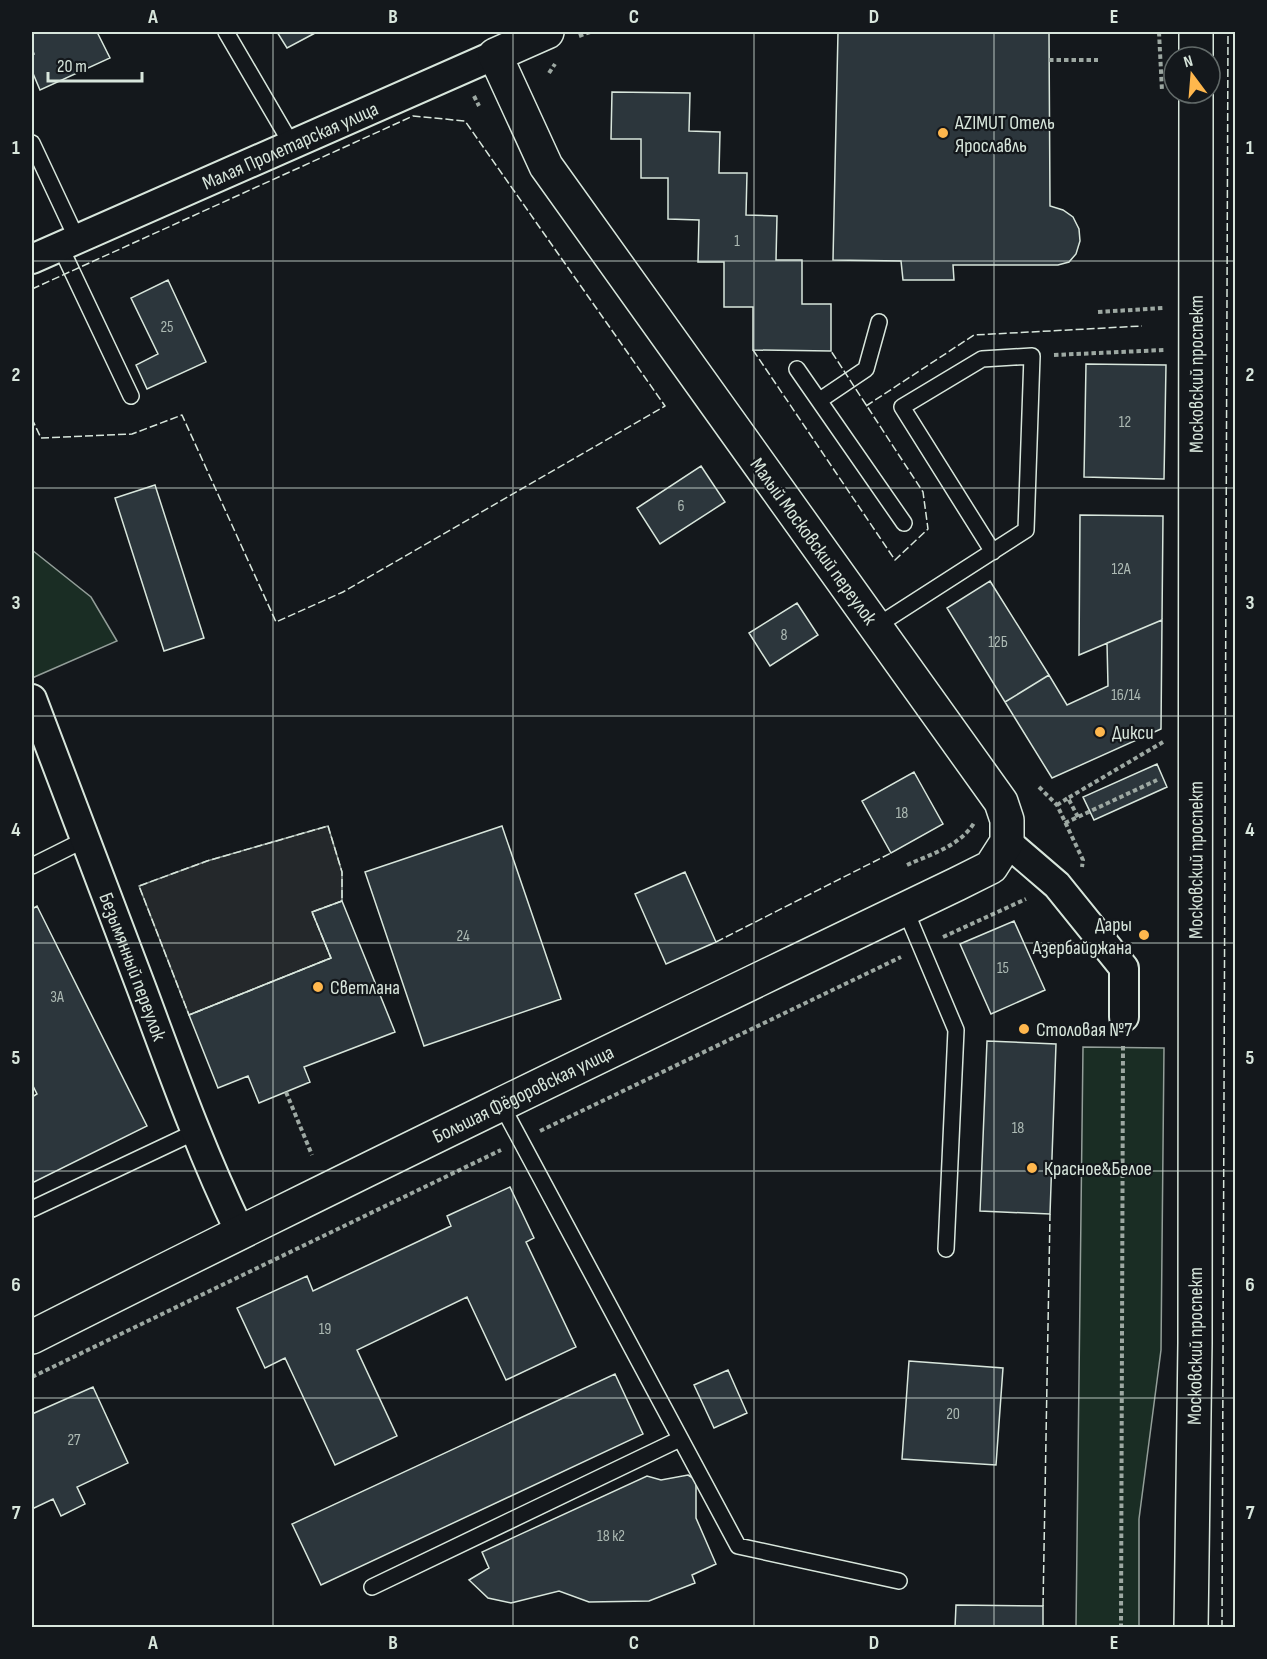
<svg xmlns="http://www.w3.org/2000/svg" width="1267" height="1659" font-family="'Sofia Sans Condensed',sans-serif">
<rect width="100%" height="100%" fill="#14181c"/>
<path fill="#1a2d24" stroke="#939e99" stroke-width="1.5" d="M32,550L91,597L117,641L32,678Z
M1083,1047L1164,1048L1161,1350L1139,1519V1627H1076Z"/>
<path fill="#24282b" stroke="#939e99" stroke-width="1.5" d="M328,826L342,872V901L313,913L331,958L189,1015L139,886L207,861Z"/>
<path fill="#2c363c" stroke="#d8e6dc" stroke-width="1.5" d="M32,32H97L110,58L40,90L32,71V55L34,54L32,48Z
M277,32H317L287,48Z
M838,32H1049L1050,206L1063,210L1073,217L1079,229L1080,241L1076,254L1069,262L1058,265H953L954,280H903L901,261L833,260Z
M612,92L690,93L689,131L720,132L719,173H747L746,215L777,216L776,260H802V304H831V351L753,350V307H724V262H698L699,220L668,219V178H641V139H611Z
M168,280L206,362L147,389L136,365L158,354L131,298Z
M1086,364L1166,365L1164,479L1084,477Z
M701,466L725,502L660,544L637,508Z
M155,485L204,638L164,651L115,498Z
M1080,515L1163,516L1162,620L1079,655Z
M990,581L1049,675L1005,702L947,608Z
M797,603L818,635L770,666L749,633Z
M1162,620L1161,729L1052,778L1005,702L1049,675L1067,705L1108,686L1107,643Z
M1157,764L1167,787L1094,820L1083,797Z
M914,772L943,824L891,853L862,801Z
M502,826L561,999L424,1046L365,872Z
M685,872L716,942L666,964L635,894Z
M342,901L395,1032L304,1067L310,1082L259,1103L248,1076L218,1088L189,1015L331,958L312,912Z
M37,906L147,1126L32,1183V1097L37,1094L32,1084V909Z
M1014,921L1045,990L991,1014L960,944Z
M987,1041L1056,1044L1050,1214L980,1211Z
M510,1187L534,1238L526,1242L576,1347L506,1380L467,1297L357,1350L397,1436L335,1465L285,1358L265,1368L237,1308L307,1276L313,1291L451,1226L447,1216Z
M909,1361L1003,1368L996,1465L902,1459Z
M728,1370L747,1413L714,1428L694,1385Z
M615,1374L643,1434L321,1585L292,1524Z
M93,1387L128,1463L77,1487L85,1504L61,1516L53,1499L32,1509V1412V1414Z
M688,1475L696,1480V1518L716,1564L692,1575L695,1583L649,1601L589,1602L559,1591L511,1603L488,1598L469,1580L489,1568L482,1552L647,1476L661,1480Z
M956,1605L1043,1606V1628H955Z"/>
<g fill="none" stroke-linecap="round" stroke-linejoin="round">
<g stroke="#d8e6dc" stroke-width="18">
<path id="lane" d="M226,32L292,145
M32,143L77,239
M60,246L131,396
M797,369L904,523
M820,400L866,369L879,322
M875,627L1026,530L1032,356L982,359L902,407L993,552
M32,866L86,839
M905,909L956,1030L946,1249
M501,1104L738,1546L899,1581
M32,1209L195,1132
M372,1587L680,1439"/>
</g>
<g stroke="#d8e6dc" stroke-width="32">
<g id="street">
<path id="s1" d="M32,259L495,55"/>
<path id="s2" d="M32,699C69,797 106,894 143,992C173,1073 202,1154 240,1232"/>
<path d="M1007,842L1057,885L1124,968V1017"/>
</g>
</g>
<g stroke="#d8e6dc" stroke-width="36">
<g id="secondary">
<path id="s3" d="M32,1337C338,1182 647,1033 957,884L991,867L1007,842V820L1001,802L546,166L495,55L547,32"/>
</g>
</g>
<g stroke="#d8e6dc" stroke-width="36">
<g id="primary">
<path d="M1196,57V32"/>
<path id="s4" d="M1191,1628L1195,1343L1196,93"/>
</g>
</g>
<path stroke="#9da8a2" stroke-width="4" stroke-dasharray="4.5 3" stroke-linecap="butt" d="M1159,32L1162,91
M579,36L590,32
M1049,60H1098
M549,73L555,64
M474,96L479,106
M1098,312L1164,308
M1054,355L1164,350
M1039,787L1057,805L1083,860L1082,867
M1057,805L1068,798
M1078,817L1068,798L1163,742
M1065,823L1157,780
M907,865C931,854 960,846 974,823
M943,937L1026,899
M286,1092L312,1155
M540,1131L901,957
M32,1377L501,1150
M1121,1628L1123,1046"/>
<use href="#lane" stroke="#14181c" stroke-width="15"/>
<use href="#street" stroke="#14181c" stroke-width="28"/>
<use href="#secondary" stroke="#14181c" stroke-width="33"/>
<use href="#primary" stroke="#14181c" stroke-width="33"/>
<path stroke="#d8e6dc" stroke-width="1.5" stroke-dasharray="8 3" stroke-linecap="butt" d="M32,289L413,116L465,121L665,406L343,592L276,622L182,415L132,434L41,438L32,419
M753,350L895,560L928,529L923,492L831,351
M866,406L974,335L1142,326
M328,826L342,872V901L312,912L331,958L189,1015L139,886L207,861Z
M716,942L891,853
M1043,1606L1050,1214
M1222,1628L1228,32"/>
</g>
<path fill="none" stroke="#d8e6dc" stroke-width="1.5" stroke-opacity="0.55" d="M273,32V1628M513,32V1628M754,32V1628M994,32V1628M32,261H1236M32,488H1236M32,716H1236M32,943H1236M32,1171H1236M32,1398H1236"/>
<g fill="#ffb74d" stroke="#14181c" stroke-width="2">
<circle cx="943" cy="133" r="6"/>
<circle cx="1100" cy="732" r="6"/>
<circle cx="1144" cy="935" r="6"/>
<circle cx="318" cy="987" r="6"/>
<circle cx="1024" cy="1029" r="6"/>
<circle cx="1032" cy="1168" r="6"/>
</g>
<g text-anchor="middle" stroke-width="4.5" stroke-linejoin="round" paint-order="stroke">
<g font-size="16" fill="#adbab4">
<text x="737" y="246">1</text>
<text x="167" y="332">25</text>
<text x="1125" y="427">12</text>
<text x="681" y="511">6</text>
<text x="1121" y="574">12А</text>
<text x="784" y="640">8</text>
<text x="998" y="647">12Б</text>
<text x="1126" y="700">16/14</text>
<text x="902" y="818">18</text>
<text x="463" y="941">24</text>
<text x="1003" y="973">15</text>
<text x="57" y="1002">3А</text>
<text x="1018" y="1133">18</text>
<text x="325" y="1334">19</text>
<text x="953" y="1419">20</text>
<text x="74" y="1445">27</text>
<text x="611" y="1541">18 к2</text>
</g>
<g font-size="20" fill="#d8e6dc" stroke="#14181c" text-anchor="start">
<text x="955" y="129">AZIMUT Отель<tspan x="955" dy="23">Ярославль</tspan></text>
<text x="1112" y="739">Дикси</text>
<text x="1132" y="931" text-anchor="end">Дары<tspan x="1132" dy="23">Азербайджана</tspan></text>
<text x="330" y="994">Светлана</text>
<text x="1036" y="1036">Столовая №7</text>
<text x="1044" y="1175">Красное&amp;Белое</text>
</g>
<g font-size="20" fill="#d8e6dc" stroke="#14181c">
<text dy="7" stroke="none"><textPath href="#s1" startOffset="282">Малая Пролетарская улица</textPath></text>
<text dy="7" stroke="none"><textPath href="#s4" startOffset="1254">Московский проспект</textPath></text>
<text transform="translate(814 541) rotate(54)" y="7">Малый Московский переулок</text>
<text dy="7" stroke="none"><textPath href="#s4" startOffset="768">Московский проспект</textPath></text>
<text dy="7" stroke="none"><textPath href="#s2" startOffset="286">Безымянный переулок</textPath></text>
<text dy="7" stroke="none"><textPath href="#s3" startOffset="548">Большая Фёдоровская улица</textPath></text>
<text dy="7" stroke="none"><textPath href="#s4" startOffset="282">Московский проспект</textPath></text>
</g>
</g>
<rect width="1267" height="1659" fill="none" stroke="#14181c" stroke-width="66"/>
<g transform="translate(1192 75) rotate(344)"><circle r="28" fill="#14181c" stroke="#626a69" stroke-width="1.5"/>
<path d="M0-4.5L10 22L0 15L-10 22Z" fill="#ffb74d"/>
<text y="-9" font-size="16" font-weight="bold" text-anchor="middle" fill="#d8e6dc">N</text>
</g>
<path d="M48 72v9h94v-9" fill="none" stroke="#d8e6dc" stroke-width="3"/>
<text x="57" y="72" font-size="18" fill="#d8e6dc" stroke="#14181c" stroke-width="4.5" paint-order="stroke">20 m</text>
<rect x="33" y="33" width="1201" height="1593" fill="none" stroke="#d8e6dc" stroke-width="2"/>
<g font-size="20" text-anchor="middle" font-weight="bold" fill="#d8e6dc">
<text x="153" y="23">A</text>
<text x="393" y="23">B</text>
<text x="634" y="23">C</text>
<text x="874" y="23">D</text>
<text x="1114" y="23">E</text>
<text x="16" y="154">1</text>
<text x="1250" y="154">1</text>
<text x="16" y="381">2</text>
<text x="1250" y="381">2</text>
<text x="16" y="609">3</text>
<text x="1250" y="609">3</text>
<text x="16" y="836">4</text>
<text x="1250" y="836">4</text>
<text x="16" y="1064">5</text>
<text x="1250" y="1064">5</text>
<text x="16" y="1291">6</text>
<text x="1250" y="1291">6</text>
<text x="16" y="1519">7</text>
<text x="1250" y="1519">7</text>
<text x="153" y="1649">A</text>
<text x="393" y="1649">B</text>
<text x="634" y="1649">C</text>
<text x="874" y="1649">D</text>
<text x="1114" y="1649">E</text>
</g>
</svg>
